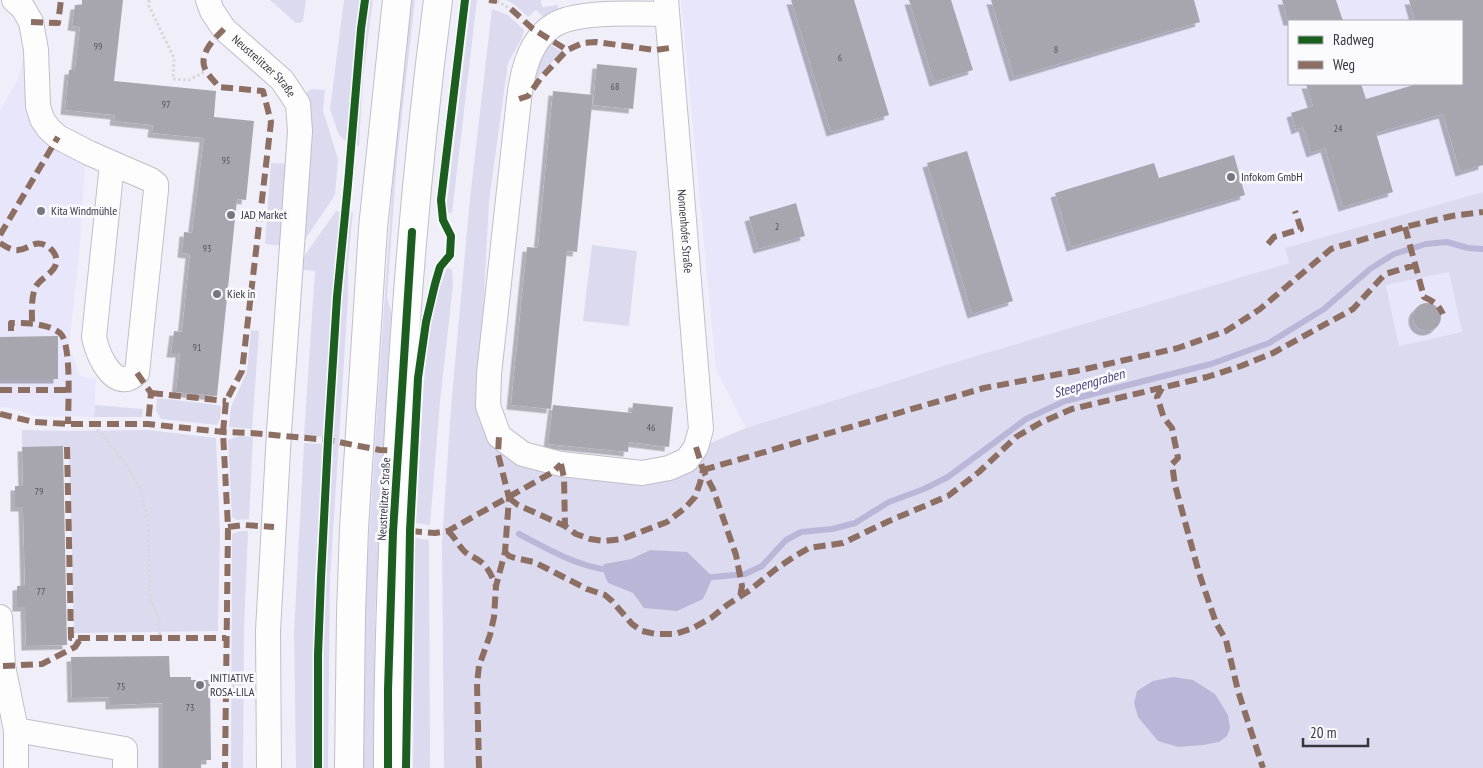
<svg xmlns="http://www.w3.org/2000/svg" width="1483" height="768" font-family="'PT Sans Narrow',sans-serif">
<defs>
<filter id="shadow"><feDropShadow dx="-4.5" dy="4.5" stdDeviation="0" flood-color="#0004"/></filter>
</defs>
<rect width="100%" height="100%" fill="#f0eff9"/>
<path fill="#e8e6fb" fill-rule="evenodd" d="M681,0H1483V192L1285,248L1289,263L969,358L746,428L716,370ZM1289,21H1462V84H1289Z
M25,51V104L34,129L85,166L79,257L69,346L80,376L96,379L94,417L35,416L6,407H0V111L18,79Z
M1449,271L1462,332L1399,346L1386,285Z"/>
<path fill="#dcdaef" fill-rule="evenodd" d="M270,0H306L303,21L300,23H296Z
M344,0H360L357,27L348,139L344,140L338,133L330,109Z
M369,0H373L363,76L359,146L354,145L359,76Z
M409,0H415L397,159L387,297L393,319L383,456L375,617L374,768H363L364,616L381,351L394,162Z
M471,0H477L452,213L446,212Z
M506,0H541L542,7L558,5V11L549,22L536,10L528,17L515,5Z
M492,9L508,15L524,30L522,38L508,63L489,201L480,374L492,439L641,479L706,445L746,428L969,358L1289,263L1285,248L1483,192V768H444L442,542L451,407L470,198ZM1449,272L1462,332L1399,346L1386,285ZM650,550L687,553L713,577L633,593L608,583L604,564L631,559Z
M548,43L562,52L537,78L528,91L532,68Z
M311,89L325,90L323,111L338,159L335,195L296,253L305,104L306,93Z
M271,163L292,164L285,246L265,244Z
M336,211L342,213L332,309L324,437L304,435L315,271L295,269Z
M348,212H353L348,264V299L330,579L328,768H321V654L323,578L340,298Z
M592,245L637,251L629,326L583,321Z
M447,268L452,269L453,285L440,402L430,525L416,523C418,488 420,452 422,416C425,367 427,313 447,268Z
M251,330L259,331L252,429L229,427L231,407L247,372Z
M157,398L218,405L221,407L220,419L217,425L161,419L156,411Z
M95,405L143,409L142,417H94Z
M22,430L69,431L148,430L216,438L220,532L218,631L74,633L69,447H22Z
M239,436L253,437L249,519L237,520L232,517L228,440Z
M304,443L324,444L315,578L313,768H296L294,633Z
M240,531H248L244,629L243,768H231L232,534Z
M415,538L429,540L430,768H413Z"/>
<path fill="#b9b6d8" d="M650,550L687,552L713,577L703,599L677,611L644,608L633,593L608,583L602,569L604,564L631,559Z
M1173,677L1193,680L1215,694L1228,715L1230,728L1227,736L1219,742L1203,745L1178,747L1158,741L1138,717L1134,703L1137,691L1153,681Z"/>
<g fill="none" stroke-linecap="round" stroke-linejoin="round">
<path stroke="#b9b6d8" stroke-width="6" d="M519,534C546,548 571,563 602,569
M713,577L745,574L762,566L786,540L801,532L832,529L855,523L889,502L924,489L948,477L1026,419L1065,401L1211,364L1269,343L1324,309L1370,269L1394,254L1426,244L1447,242L1468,248L1483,249"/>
</g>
<path fill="#a7a6ae" filter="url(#shadow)" d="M82,0H123L114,81L216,91L214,117L254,121L246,200L237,199L217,396L176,392L180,353H171L174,331L182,332L190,254L182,253L184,232L192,233L204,138L152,133L153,125L114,121L115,115L65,110L69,70H75L80,27L72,26L75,5H82Z
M791,0H854L889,115L831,132Z
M909,0H951L973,70L934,82Z
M991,0H1194L1200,22L1014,77Z
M1282,0H1336L1343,21H1288Z
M1409,0H1483V165L1460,172L1443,114L1376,133L1393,192L1343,207L1325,148L1311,153L1303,127L1296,130L1291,113L1313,106L1306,84H1361L1366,99L1417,84H1462V21H1415Z
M597,64L637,68L633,109L593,105Z
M553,91L593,95L577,252L567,251L551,409L511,405L527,247L538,248Z
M967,151L1013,301L972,314L927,163Z
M1234,155L1245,195L1071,247L1055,193L1154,163L1159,178Z
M796,203L805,236L758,249L749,217Z
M1413 317a14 14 0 1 1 28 0a14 14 0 1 1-28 0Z
M58,336V379H0V337Z
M633,403L673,407L669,447L629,442L628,452L548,444L553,405L632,413Z
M63,446L67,645L26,646L25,607H17V586L25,585L23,507H15V486H23L22,447Z
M169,656L170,677H191V680H210L211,760H201V768H163V703L110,705V697L72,698L71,657Z"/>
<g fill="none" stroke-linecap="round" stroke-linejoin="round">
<g stroke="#c0bfc8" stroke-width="26">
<g id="minor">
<path d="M14,0L23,8L31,22L36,50L38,106L42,119L49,129L58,137L89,153L151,180L156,184V190L137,373C134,375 131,378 127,379C109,382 97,352 94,337L112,164"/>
<path id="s1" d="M208,0L212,11L224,29L282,80L298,104L300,131L279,432L268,631L269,768"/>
<path id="s2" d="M666,0L670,48L701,429L696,447L687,460L669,468L642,473L561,464L523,454L499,436L488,406L489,374L519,99C522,73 529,40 554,25C577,10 639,14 667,14"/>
<path d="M0,617L3,666L16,730V768"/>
<path d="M16,730L125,749V768"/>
</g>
</g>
<g stroke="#c0bfc8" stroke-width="30">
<path id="major" d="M349,768L351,614L354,528L373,228L397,0
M388,768C388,649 393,531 400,412C408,274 420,137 438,0"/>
</g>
<path stroke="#d7d7da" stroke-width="3" stroke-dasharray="2.5 2.5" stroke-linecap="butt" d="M149,0V6L174,58L173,79L189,80L206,71
M497,1L511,9
M98,424V430L128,467L140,488L148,521L150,599L159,619L160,638"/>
<use href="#minor" stroke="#fdfdfe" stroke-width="24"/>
<use href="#major" stroke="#fdfdfe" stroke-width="28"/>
<path stroke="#8d6e63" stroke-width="6" stroke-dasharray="12 6" stroke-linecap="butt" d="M489,0L497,1
M511,9L533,29L567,50
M31,22L58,23L61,0
M224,29C214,39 197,55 206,71C209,76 215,82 219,87L263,91L271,122L242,371L226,401L223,432L228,527L225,768
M519,99L528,96L540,79L567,50L583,43L596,42L655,50L670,48
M1405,227L1424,297C1433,301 1438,304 1443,314
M0,235L58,137
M0,243C5,246 12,251 18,250C31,249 35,237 50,248C53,251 56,254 56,258C59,272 40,277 35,288C31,299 32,312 32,323
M1268,244L1274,237L1301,229L1295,211
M11,331V323C26,323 47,323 60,333C72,343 68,407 68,424
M137,373L151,393L148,424
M1162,388L1157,397L1164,418L1172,428L1178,458L1172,464L1175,485L1199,573L1216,623L1226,640L1238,691L1263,768
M0,390H68
M151,393L226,401
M0,414L34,422L68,424H148L223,432L251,433L328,440L380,450L402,451
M67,447L71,638H226
M696,447L703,470L713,489L736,555L742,586L740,597
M561,464L564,478L565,526
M703,470L984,388L1081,370L1178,348L1226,331L1260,309L1331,249L1405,227L1452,216L1483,212
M509,498L518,505L565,526L576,534L590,539L605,541L622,539L667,522L685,508L695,497L700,483L703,470
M228,527L244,525L274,527
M410,531L435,533L448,531L553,472L561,464
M448,531C455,537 458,545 464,551C469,556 475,557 481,562C489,568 492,577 496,586
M505,552L509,556L515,558L534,562L587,589L605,595L612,601L632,624L642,631L656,634H675L693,628L711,618L727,605L750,590L776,569L795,556L809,548L843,543L889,521L948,496L979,472L1016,437L1042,422L1072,409L1207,377L1241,366L1273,353L1353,309L1385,274L1416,265
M3,666L42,664L75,647L81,638
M479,768L477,683L479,666L490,635L494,617L496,586L505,552L509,498L498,454L499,436"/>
<g stroke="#fafaff" stroke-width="11">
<path id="cycleway" d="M318,768V655L321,578L328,440L337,297L348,184L361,29L365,0
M388,768V690L393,532L412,232
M406,768L410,531L418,378L426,322L435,284L440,267L450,255L451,236L443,220L441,200L465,0"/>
</g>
<use href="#cycleway" stroke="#1b5e20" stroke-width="8"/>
</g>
<g fill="#787780" stroke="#fafaff" stroke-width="2">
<circle cx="1231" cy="177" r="5"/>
<circle cx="41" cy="211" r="5"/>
<circle cx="231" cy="215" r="5"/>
<circle cx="217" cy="294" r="5"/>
<circle cx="200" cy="685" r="5"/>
</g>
<g text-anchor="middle" stroke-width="5" stroke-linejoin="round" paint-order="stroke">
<g font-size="10" fill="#53525b">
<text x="98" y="50">99</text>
<text x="1056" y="53">8</text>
<text x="840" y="61">6</text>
<text x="615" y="90">68</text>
<text x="166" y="108">97</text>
<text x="1338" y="132">24</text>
<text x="226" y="164">95</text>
<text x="777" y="230">2</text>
<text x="207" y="252">93</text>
<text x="197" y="351">91</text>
<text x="651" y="431">46</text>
<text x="39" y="495">79</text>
<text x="41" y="595">77</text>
<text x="121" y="690">75</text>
<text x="190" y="711">73</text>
</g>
<g font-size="12" fill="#37363f" stroke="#fafaff">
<text dy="4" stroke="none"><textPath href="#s1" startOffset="88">Neustrelitzer Straße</textPath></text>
<text dy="4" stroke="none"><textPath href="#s2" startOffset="232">Nonnenhofer Straße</textPath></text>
<text transform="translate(384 499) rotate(-87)" y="4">Neustrelitzer Straße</text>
</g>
<g font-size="12" fill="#37363f" stroke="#fafaff" text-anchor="start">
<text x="1241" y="181">Infokom GmbH</text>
<text x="51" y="215">Kita Windmühle</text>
<text x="241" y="219">JAD Market</text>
<text x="227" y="298">Kiek in</text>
<text x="210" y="682">INITIATIVE<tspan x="210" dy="14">ROSA-LILA</tspan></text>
</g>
<g font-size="14" font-style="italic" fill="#504781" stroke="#fafaff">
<text transform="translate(1089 383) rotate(-16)" y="5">Steepengraben</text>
</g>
</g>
<rect x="1288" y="20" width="175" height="65" fill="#fafaff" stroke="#acacb2"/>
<rect x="1298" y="36" width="25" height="8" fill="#1b5e20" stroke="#acacb2"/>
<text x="1333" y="45" font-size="15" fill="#37363f">Radweg</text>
<rect x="1298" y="61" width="25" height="8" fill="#8d6e63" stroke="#acacb2"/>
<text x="1333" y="70" font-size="15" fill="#37363f">Weg</text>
<path d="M1303 738v8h65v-8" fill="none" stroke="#37363f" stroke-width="2.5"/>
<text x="1310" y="738" font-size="15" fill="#37363f" stroke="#fafaff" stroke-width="4" paint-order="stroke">20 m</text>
</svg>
